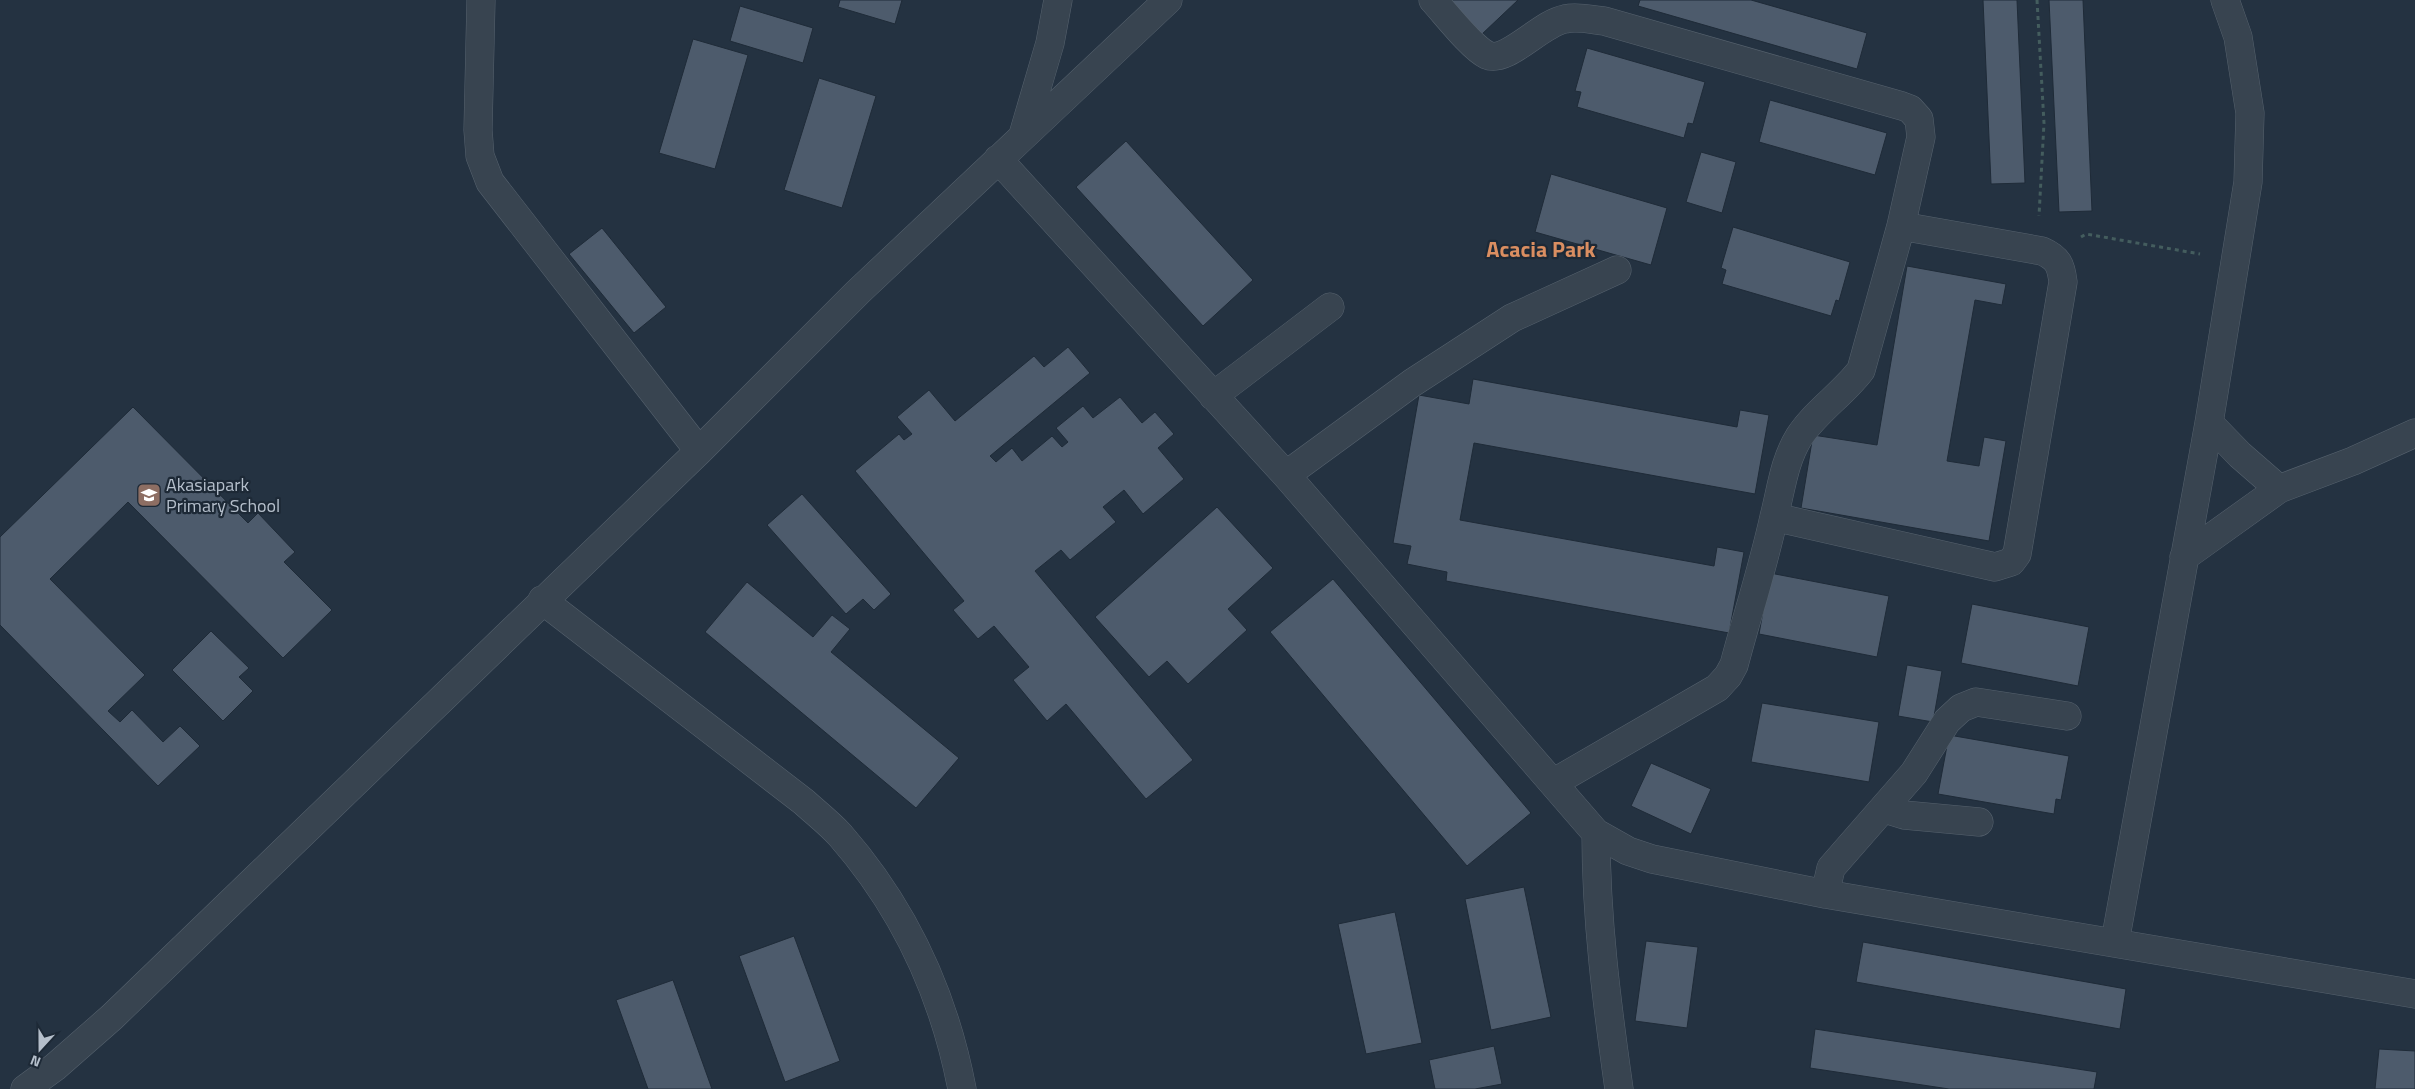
<svg xmlns="http://www.w3.org/2000/svg" width="2415" height="1089" font-family="'Titillium Web',sans-serif">
<rect width="100%" height="100%" fill="#243241"/>
<path fill="#4d5b6c" stroke="#1f2b38" d="M840,0H902L895,24L838,7Z
M1447,0H1518L1481,35Z
M1640,0H1751L1867,33L1857,69L1638,6Z
M1983,0H2017L2025,183L1991,184Z
M2049,0H2083L2092,211L2059,212Z
M740,6L813,28L803,63L730,41Z
M693,39L748,55L715,169L659,153Z
M1587,48L1705,82L1693,124L1688,123L1684,138L1577,107L1581,92L1575,91Z
M819,78L876,96L842,208L784,190Z
M1770,100L1887,133L1875,175L1759,142Z
M1126,141L1253,280L1203,326L1076,187Z
M1701,152L1736,162L1722,213L1686,202Z
M1551,174L1667,208L1651,265L1535,232Z
M1733,227L1850,262L1839,301L1836,300L1831,316L1722,284L1726,270L1721,268Z
M602,228L666,307L634,333L569,254Z
M1907,266L2006,284L2002,305L1975,300L1947,461L1979,466L1984,437L2006,441L1989,541L1801,508L1813,435L1877,445Z
M1068,347L1090,373L990,456L996,462L1012,448L1022,461L1052,436L1062,447L1068,442L1056,428L1083,406L1093,418L1120,397L1142,423L1155,412L1174,434L1158,448L1184,479L1143,514L1124,490L1103,507L1116,522L1070,560L1061,550L1035,571L1193,760L1146,799L1066,704L1047,721L1013,680L1029,667L994,626L978,639L953,610L964,601L855,471L899,434L904,440L912,434L897,417L929,390L955,421L1034,356L1044,367Z
M1473,379L1737,427L1740,410L1769,415L1755,494L1474,443L1460,520L1714,566L1717,547L1744,552L1729,633L1446,581L1447,572L1407,564L1411,546L1393,543L1419,395L1469,404Z
M133,407L248,523L258,513L295,552L284,562L332,610L283,658L128,502L50,579L145,675L108,711L120,722L132,710L163,742L180,726L200,746L158,786L0,625V537Z
M802,494L891,594L874,610L863,599L846,614L767,525Z
M1217,507L1273,568L1228,609L1247,630L1188,684L1167,661L1149,677L1095,617Z
M1770,573L1889,596L1877,657L1759,634Z
M1333,579L1531,813L1467,866L1270,632Z
M747,582L813,637L832,615L850,629L831,652L959,758L916,808L705,632Z
M1972,604L2089,627L2078,686L1961,663Z
M211,631L249,668L239,677L253,691L223,721L172,670Z
M1907,665L1942,671L1933,722L1898,716Z
M1762,703L1879,722L1869,782L1751,762Z
M1949,735L2069,756L2061,800L2056,799L2054,814L1938,794Z
M1651,763L1711,789L1691,834L1631,806Z
M1524,887L1551,1017L1491,1030L1465,899Z
M1395,912L1422,1043L1366,1054L1338,924Z
M794,936L840,1061L785,1082L739,956Z
M1646,941L1698,947L1687,1028L1635,1021Z
M1863,942L2126,989L2120,1029L1856,982Z
M673,980L712,1089H648L616,1000Z
M1815,1029L2097,1072L2094,1089H1949L1810,1068Z
M1494,1046L1502,1084L1475,1089H1435L1429,1060Z
M2379,1049L2415,1051V1089H2375Z"/>
<g fill="none" stroke-linecap="round" stroke-linejoin="round">
<g stroke="#56626e" stroke-width="29">
<path id="minor" d="M481,0L478,130L480,156L490,182L699,451
M1433,0C1445,13 1472,48 1487,55C1507,64 1541,23 1565,19C1578,16 1592,20 1604,21L1902,106L1910,109L1919,119L1921,137L1901,226L1861,370C1843,394 1816,411 1799,437C1784,461 1781,490 1774,517C1763,567 1747,616 1734,665L1728,676L1717,688L1553,783
M1023,135L1050,43L1058,0
M998,159L1286,475L1596,833L1628,851L1652,859L1825,894L2415,994
M1213,396L1330,307
M2209,423L2240,455L2279,489
M1286,475L1412,383L1512,318L1617,270
M1774,517L1995,567L2011,562L2017,554L2063,282C2061,265 2058,258 2042,251L1901,226
M2184,557L2279,489L2353,461L2415,433
M542,600L804,802C816,813 829,823 840,835C904,908 944,995 962,1089
M1885,809L1904,815L1979,822
M1596,833C1596,920 1607,1004 1619,1089
M1825,894L1831,868L1914,773L1947,721L1961,708L1976,702L2067,716
M2115,942L2209,423L2248,182L2250,113L2238,37L2225,0
M25,1089L55,1067L112,1017L699,451L858,292L1168,0"/>
</g>
<path stroke="#445d5e" stroke-width="3" stroke-dasharray="4 4" stroke-linecap="butt" d="M2037,0L2044,123L2039,216
M2081,237L2086,234L2200,254"/>
<use href="#minor" stroke="#384450" stroke-width="28"/>
</g>
<defs>
<g id="school-square" transform="scale(1.25)"><rect x="-9" y="-9" width="18" height="18" rx="4" fill="#8d6e63" stroke="#1d2936"/><path d="M0-5L7-2L0 1L-7-2ZM-4 1L0 2.5L4 1V4Q0 6-4 4Z" fill="#fff"/></g>
</defs>
<g fill-rule="evenodd">
<use href="#school-square" x="149" y="495"/>
</g>
<g text-anchor="middle" stroke-width="4.5" stroke-linejoin="round" paint-order="stroke">
<g font-size="18" fill="#b5bfcb" stroke="#1d2936" text-anchor="start">
<text x="166" y="491">Akasiapark<tspan x="166" dy="21">Primary School</tspan></text>
</g>
<g font-size="22" font-weight="bold" fill="#da8e61" stroke="#1d2936">
<text x="1541" y="257">Acacia Park</text>
</g>
</g>
<g transform="translate(40 1049) rotate(201)" stroke="#1d2936" stroke-width="4" paint-order="stroke">
<path d="M0-4L9 19L0 12L-9 19Z" fill="#b5bfcb"/>
<text y="-8" font-size="14" font-weight="bold" text-anchor="middle" fill="#b5bfcb">N</text>
</g>
</svg>
